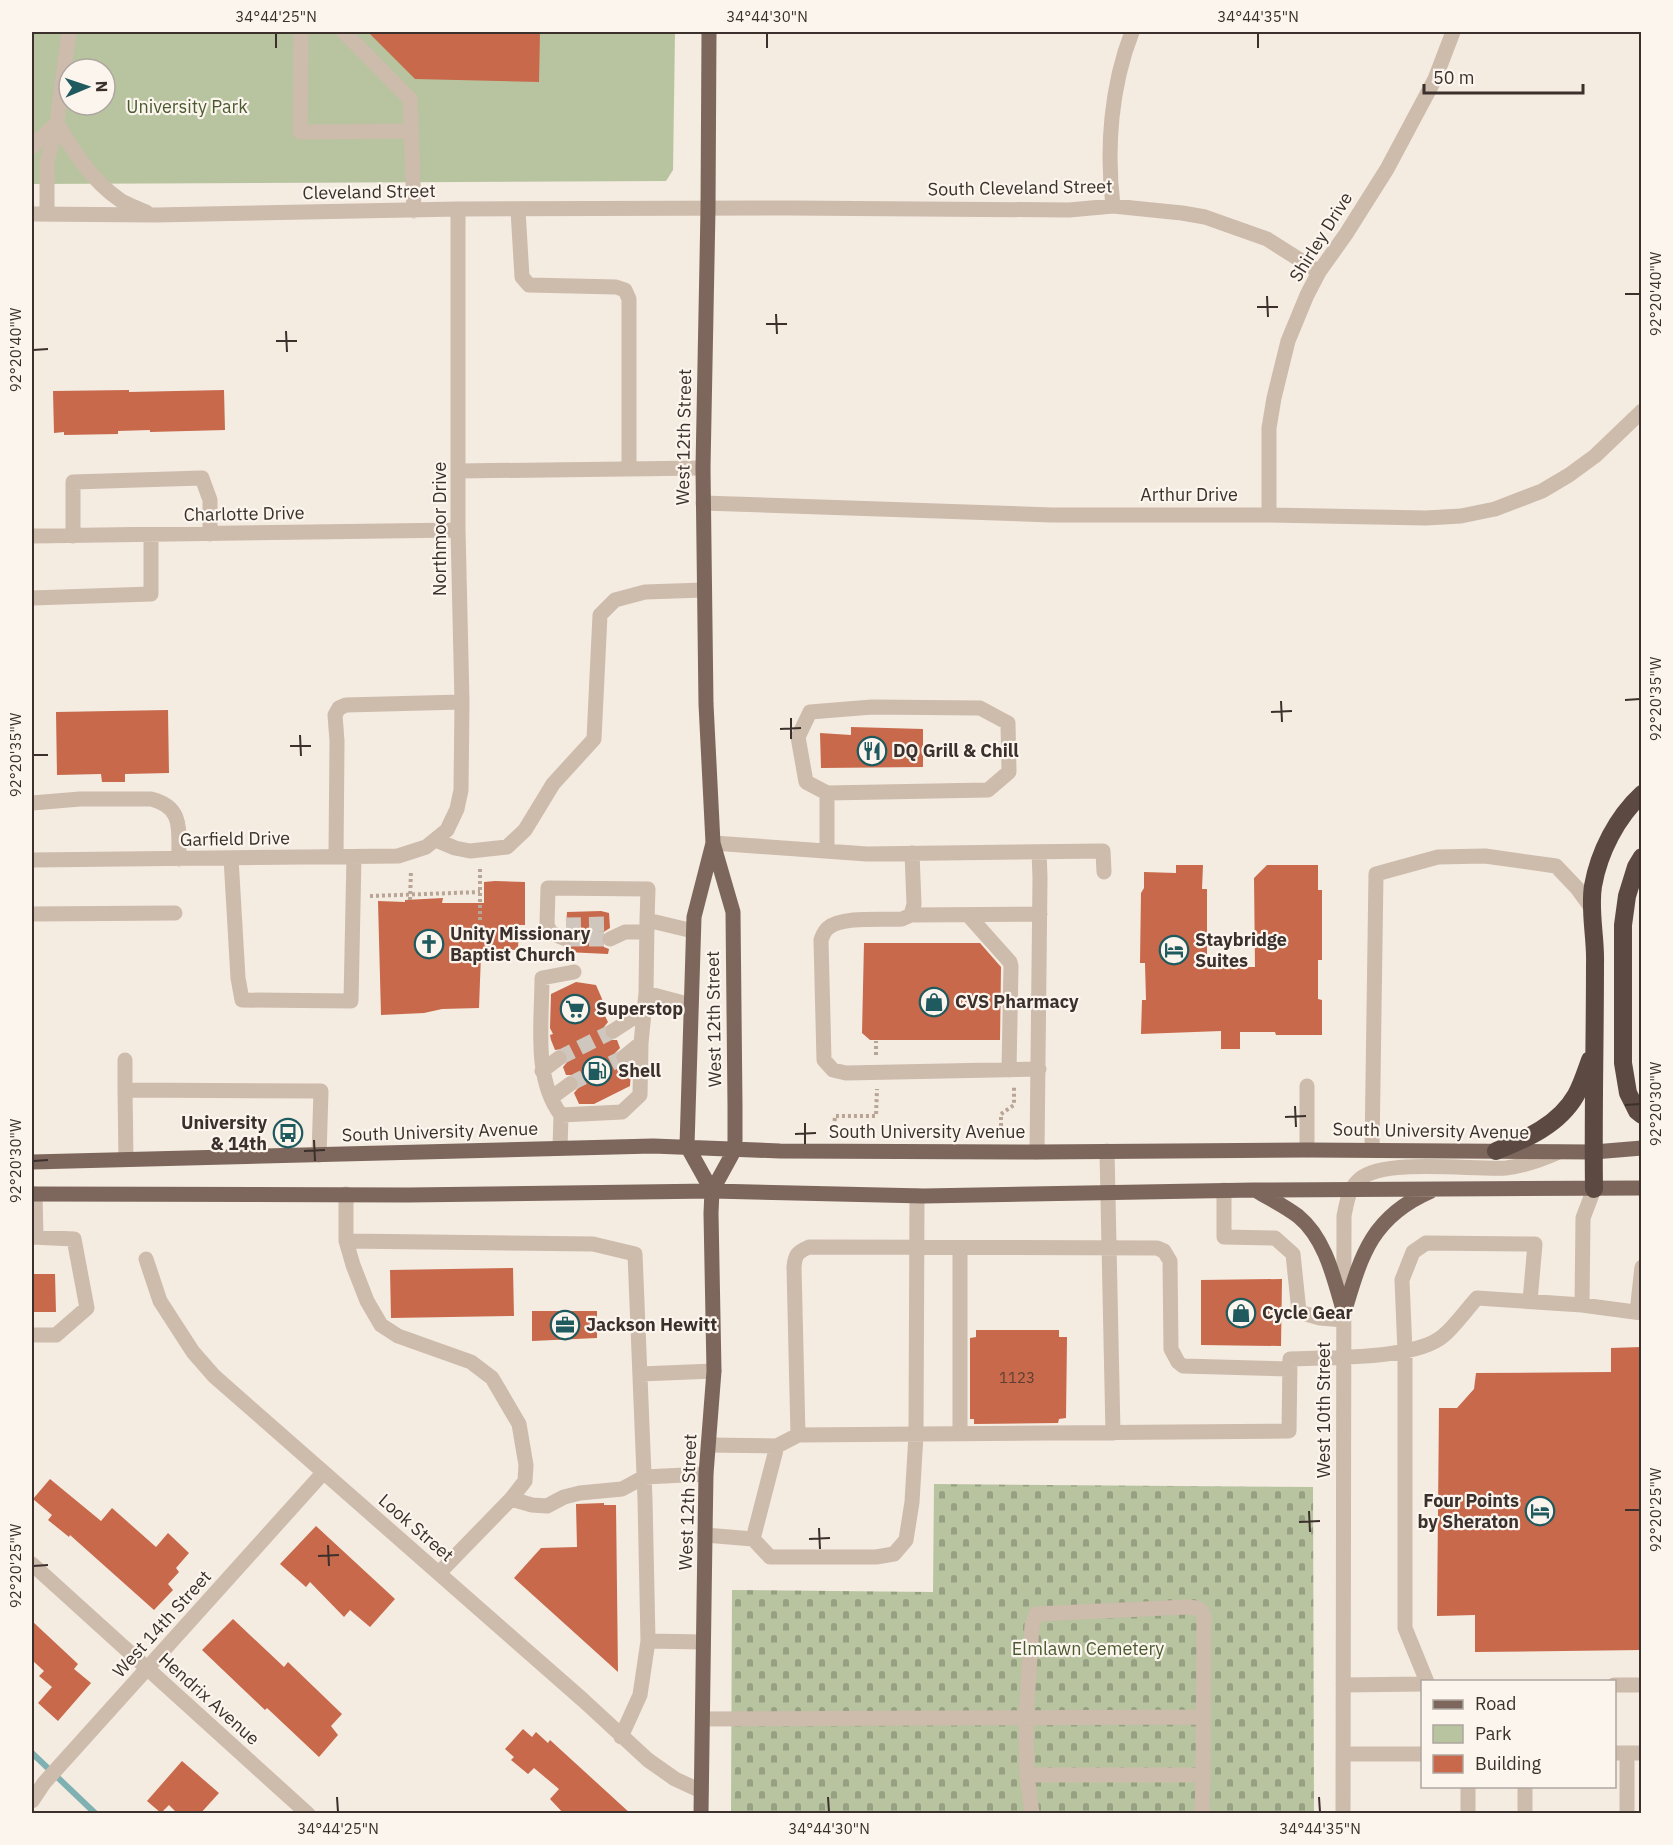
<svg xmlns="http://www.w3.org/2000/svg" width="1673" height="1845" font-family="'IBM Plex Sans',sans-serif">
<defs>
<pattern id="cemetery-stones" width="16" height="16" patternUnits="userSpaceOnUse" patternTransform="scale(1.5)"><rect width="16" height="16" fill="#b8c4a0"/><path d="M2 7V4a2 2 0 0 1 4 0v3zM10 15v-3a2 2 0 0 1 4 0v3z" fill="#97a083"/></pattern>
</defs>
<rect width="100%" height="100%" fill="#f4ebe1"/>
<path fill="#b8c4a0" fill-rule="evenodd" d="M32,32H675L673,170L666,181L32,184ZM69,69H105V105H69Z"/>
<path fill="url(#cemetery-stones)" d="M934,1484L1313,1487L1314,1813L731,1814L732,1590L933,1592Z"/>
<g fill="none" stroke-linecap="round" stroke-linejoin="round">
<path stroke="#7fb0b2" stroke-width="6" d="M32,1753L96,1814"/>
</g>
<path fill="#c8694b" d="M368,32H540L539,82L415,79Z
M129,390V392L224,390L225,430L150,432V430L118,431V434L64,435V432L54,433L53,391Z
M168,710L169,773L125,774V782H102L101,774L57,775L56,712Z
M851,727L923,729V767L821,768L820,733L851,735Z
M1176,865H1203L1202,889H1207V967H1255L1254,878L1267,865H1318V890H1322V960H1318V999L1322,1000V1035H1276L1275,1032H1240V1049H1221V1031L1141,1034L1142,1000H1146L1145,963H1140L1141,893L1144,888V872L1176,873Z
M495,881L525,882V925H519L518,950L491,949L490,954H481L479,1008L442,1009L424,1013L381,1015L378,901L405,902V900L443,898L442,903H484V882Z
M601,911L609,913L610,928L602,933L600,939L604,947L609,949L608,954L566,952V949L575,943L576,938L573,933L566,929L567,912Z
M864,943H980L1001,967L1000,1040H870L862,1033Z
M576,982L596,985L606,1008L602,1010L608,1022L604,1027L605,1036L609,1040H617L620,1048L615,1053V1059L620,1066L628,1065L631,1071L630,1086L594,1104H579L574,1093L579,1087L578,1079L573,1075H566L563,1067L568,1061L567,1053L562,1049L555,1050L551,1040L550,1035L553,1034L550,1028L551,994Z
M513,1268L514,1316L391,1318L390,1270Z
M32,1274H55L56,1312H32Z
M1282,1279L1281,1346L1201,1345V1280Z
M532,1311H597V1338L532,1341Z
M976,1330H1059V1337H1067L1066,1418L1059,1419L1058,1423L974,1424V1419H970V1338L976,1337Z
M1641,1347V1650L1475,1652V1615L1437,1616L1439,1408H1457L1474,1389L1476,1373L1611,1372V1348Z
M50,1479L101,1521L112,1508L156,1547L168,1533L189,1553L176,1568L179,1572L168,1584L173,1590L154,1610L70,1535L69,1537L48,1520L52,1515L33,1499Z
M604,1503V1505H616L618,1672L514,1578L541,1548L577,1547L576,1504Z
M316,1526L395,1599L370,1627L350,1610L344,1617L310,1582L306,1587L280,1564Z
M233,1619L284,1667L288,1662L342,1714L331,1726L338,1735L319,1757L267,1708L265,1710L202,1650Z
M32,1621L78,1664L74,1669L91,1683L58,1721L38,1703L52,1687L39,1676L44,1671L32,1660Z
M523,1729L532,1737L536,1732L548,1743L550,1740L631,1814H564L550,1799L559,1789L534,1768L528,1774L511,1760L514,1757L505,1749Z
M182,1761L219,1793L200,1814H178L169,1805L161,1813L147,1801Z"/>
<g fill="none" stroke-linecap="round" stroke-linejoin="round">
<path stroke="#cfc6bd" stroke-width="15" stroke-dasharray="15 8" stroke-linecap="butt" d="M566,925L609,924
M566,939H610
M559,1058L613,1031
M570,1084L624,1057"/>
<path stroke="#b9a596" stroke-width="4" stroke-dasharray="3 3" stroke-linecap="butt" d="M370,896L480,892
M410,900L411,870
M480,920V868
M876,1055V1041
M1001,1126V1114L1014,1105V1087
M834,1127L835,1116H876L877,1089"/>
<path stroke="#cdbbac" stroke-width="15" d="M301,32L300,132L411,131
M344,32L410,99L414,211
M57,123C73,151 92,181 120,200C128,205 138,208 146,212
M32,147L57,123
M1113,206C1106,148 1111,86 1132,32
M518,210L522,277L529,285L616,287L625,290L629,299V469
M32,214L155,215L458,209L791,208L1069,210L1113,206L1182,213L1205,217L1267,239L1319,272
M47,214V162L57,123L69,32
M459,471L703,468
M703,503L1052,515H1269L1426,518L1461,516L1495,509L1542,491L1569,475L1595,456L1642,411
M1269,515V428L1274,398L1288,341L1307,295L1319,272L1346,234L1387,169L1435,79L1453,32
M32,536L458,530
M73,536V482L202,478L210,500V534
M32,598L151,594V535
M872,707L980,708L1008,723L1009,772L988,790L827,793L806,782L798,737L810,712Z
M32,803L80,799H151C185,807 178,832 179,859
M436,840L455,848L470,851L507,847L525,830L553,784L594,739L600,615L615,600L645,592L704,590
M713,843L867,854L1103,851L1104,872
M827,851V793
M912,853L914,904L911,915L902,919C883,920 842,916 828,928C824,931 823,935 821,940L824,1060L833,1070L846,1073L1039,1069
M336,857L337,741L335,715L339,708L346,705L462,702
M231,858L238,978L242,1000L351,1001L354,857
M32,860L398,856L426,847L447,830L457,809L461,790L462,702L458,530V209
M32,914L175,913
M911,915L1040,914
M968,915L1010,962L1011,966L1009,1070
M566,939L551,933L547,925L548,888L648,889L647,920L693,931
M610,939L625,932H647
M574,972L542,978C542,1022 533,1078 561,1115L622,1112L640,1095L641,1043L646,993L647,920
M646,993L691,1005
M613,1031L644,1011
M624,1057L641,1043
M542,1071L559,1058
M1307,1086V1150
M125,1090V1060
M551,1098L570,1084
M560,1148L561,1115
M1372,1150L1376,874L1438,857L1485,856L1556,866L1577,888L1593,910
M1107,1151L1113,1433
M1037,1152L1040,877L1039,852
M126,1159L125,1090L321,1091L319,1155
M1224,1190V1237L1275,1238L1293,1254L1299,1312L1320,1318L1344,1320
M35,1194L36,1237
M346,1194V1241L593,1244L635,1254L645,1499L648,1641L640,1695L621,1737
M32,1237L74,1239L87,1308L56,1335H32
M346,1241L353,1265L367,1301L381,1325L398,1336L471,1362L492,1378L519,1424L526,1465L525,1481L511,1499L439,1573
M146,1259L160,1301L193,1352L214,1376L583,1700L648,1760L675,1779L701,1791
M1582,1305L1583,1218L1594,1189
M1637,1312L1642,1267
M640,1374L714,1371
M960,1434V1248
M798,1435L794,1267C795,1254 798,1252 809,1247L1157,1248L1164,1251L1170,1261L1171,1349L1178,1362L1183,1366L1289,1369
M709,1445L777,1446L798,1435L1289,1431L1290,1359C1328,1357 1415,1360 1443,1336C1455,1326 1466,1310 1477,1298L1582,1305L1642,1313
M511,1499L532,1505L547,1506L564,1497L580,1493L622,1489L644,1477L706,1474
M705,1535L753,1539L770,1557H876L894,1554L906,1540L912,1502L916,1435L917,1196
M753,1539L777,1446
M32,1564L308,1814
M1187,1607L1197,1608L1202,1611L1204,1617L1203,1775H1027L1026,1718L1032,1626L1036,1614Z
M648,1641L703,1642
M1427,1682L1405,1628V1352L1402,1280L1413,1252L1426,1243L1535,1244L1530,1301
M1343,1685L1422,1684
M1614,1685H1642
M703,1719L1202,1717
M1614,1753H1642
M1627,1753V1814
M1343,1754H1422
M1027,1775L1032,1814
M32,1801L44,1783L323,1473
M1202,1814L1203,1775
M1343,1814L1344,1216C1347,1202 1348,1189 1360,1179C1384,1158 1472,1170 1506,1168C1525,1166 1541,1160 1559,1152
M1468,1814V1786
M1525,1814V1786"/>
<path stroke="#7d675c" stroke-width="15" d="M32,1162L653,1146L780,1151L1037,1152L1307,1150L1594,1152L1642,1148
M712,1191L687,1146L694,917L713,843
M1257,1191C1270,1199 1285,1206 1298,1216C1326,1239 1334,1279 1344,1313
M32,1194L408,1195L712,1191L924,1196L1254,1190L1642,1188
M1344,1313C1361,1256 1371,1217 1431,1191
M701,1814L705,1535L706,1474L714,1371L711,1213L712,1191L735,1149V1106L733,912L713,843L706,704L703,468L708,209L709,32"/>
<path stroke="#5c4a42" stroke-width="18" d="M1642,857L1636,867L1627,896L1623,925V1063L1628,1093L1637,1111L1642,1115
M1496,1151C1526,1139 1559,1125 1576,1095C1582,1084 1586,1071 1590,1060
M1594,1189C1593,1114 1595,1039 1595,964C1596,938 1589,911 1593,886C1599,852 1617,817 1642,794"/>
</g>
<path fill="none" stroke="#3b302b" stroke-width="2" d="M276,33V48M767,33V48M1258,33V48M1625,294H1640M1267,296L1268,317M1257,307H1278M776,314L777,334M766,324H787M286,331L287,352M276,341H297M33,350L48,349M1625,700L1640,699M1281,701L1282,722M1271,712L1292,711M791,718V739M780,729L801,728M300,735L301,756M290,746H311M33,755H48M1625,1105L1640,1104M1295,1106L1296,1127M1285,1117L1306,1116M805,1123V1144M795,1134L816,1133M314,1140L315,1161M304,1151L325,1150M33,1161L48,1160M1625,1510H1640M1309,1511L1310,1532M1299,1522L1320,1521M819,1528L820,1549M809,1539L830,1538M328,1545L329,1566M318,1556L339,1555M33,1566L48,1565M337,1797L338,1812M828,1797L829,1812M1319,1797L1320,1812"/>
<defs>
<g id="restaurant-ring" transform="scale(1.5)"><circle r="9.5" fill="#fbf5ee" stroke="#1f5a5e" stroke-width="1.5"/><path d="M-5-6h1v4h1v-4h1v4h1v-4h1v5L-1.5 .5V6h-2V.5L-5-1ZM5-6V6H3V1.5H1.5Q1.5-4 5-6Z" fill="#1f5a5e"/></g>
<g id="church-ring" transform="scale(1.5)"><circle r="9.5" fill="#fbf5ee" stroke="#1f5a5e" stroke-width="1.5"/><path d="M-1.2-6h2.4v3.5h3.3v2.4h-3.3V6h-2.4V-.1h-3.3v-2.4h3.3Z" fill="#1f5a5e"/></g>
<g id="hotel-ring" transform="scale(1.5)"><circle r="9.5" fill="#fbf5ee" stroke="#1f5a5e" stroke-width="1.5"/><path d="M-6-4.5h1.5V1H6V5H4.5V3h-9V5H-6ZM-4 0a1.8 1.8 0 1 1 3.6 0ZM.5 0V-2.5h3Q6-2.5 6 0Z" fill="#1f5a5e"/></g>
<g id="shop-ring" transform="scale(1.5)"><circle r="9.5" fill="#fbf5ee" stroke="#1f5a5e" stroke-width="1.5"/><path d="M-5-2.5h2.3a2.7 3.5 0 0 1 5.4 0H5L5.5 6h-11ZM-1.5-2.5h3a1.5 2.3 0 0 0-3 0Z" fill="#1f5a5e"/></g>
<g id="supermarket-ring" transform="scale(1.5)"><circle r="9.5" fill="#fbf5ee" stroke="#1f5a5e" stroke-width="1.5"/><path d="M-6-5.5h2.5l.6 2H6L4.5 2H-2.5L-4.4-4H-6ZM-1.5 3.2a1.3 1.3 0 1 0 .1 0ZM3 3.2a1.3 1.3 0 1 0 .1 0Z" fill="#1f5a5e"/></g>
<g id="fuel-ring" transform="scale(1.5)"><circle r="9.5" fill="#fbf5ee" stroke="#1f5a5e" stroke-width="1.5"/><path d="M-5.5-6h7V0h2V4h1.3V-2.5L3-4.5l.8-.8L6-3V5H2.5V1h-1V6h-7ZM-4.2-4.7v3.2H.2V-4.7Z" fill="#1f5a5e"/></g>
<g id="bus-ring" transform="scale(1.5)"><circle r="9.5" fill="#fbf5ee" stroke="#1f5a5e" stroke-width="1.5"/><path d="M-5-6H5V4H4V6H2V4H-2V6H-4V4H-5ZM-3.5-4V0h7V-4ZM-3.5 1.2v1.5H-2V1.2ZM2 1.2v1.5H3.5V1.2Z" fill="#1f5a5e"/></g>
<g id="office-ring" transform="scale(1.5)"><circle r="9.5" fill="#fbf5ee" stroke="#1f5a5e" stroke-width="1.5"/><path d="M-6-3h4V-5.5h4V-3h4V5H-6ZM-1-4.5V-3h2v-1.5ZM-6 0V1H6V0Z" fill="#1f5a5e"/></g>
</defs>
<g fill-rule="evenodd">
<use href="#restaurant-ring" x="872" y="751"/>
<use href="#church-ring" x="429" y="944"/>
<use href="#hotel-ring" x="1174" y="950"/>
<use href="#shop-ring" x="934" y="1002"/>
<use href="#supermarket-ring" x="575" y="1009"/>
<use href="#fuel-ring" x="597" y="1071"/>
<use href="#bus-ring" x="288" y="1133"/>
<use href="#shop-ring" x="1241" y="1313"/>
<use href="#office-ring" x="565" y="1325"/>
<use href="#hotel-ring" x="1540" y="1511"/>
</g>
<g text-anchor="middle" stroke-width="4.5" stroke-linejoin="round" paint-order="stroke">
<g font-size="15" fill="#5e3e33">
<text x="1017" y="1383">1123</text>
</g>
<g font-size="18" fill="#4a5a2e" stroke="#fbf5ee">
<text x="187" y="113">University Park</text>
<text x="1088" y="1655">Elmlawn Cemetery</text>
</g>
<g font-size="18" fill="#3b302b" stroke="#fbf5ee">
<text transform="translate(1020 188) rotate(-1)" y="6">South Cleveland Street</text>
<text transform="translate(369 192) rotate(-1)" y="6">Cleveland Street</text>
<text transform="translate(1321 237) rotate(-58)" y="6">Shirley Drive</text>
<text transform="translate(684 437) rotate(-89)" y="6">West 12th Street</text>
<text x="1189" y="501">Arthur Drive</text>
<text transform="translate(244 514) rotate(-1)" y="6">Charlotte Drive</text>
<text transform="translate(440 529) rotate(-90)" y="6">Northmoor Drive</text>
<text transform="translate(235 839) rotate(-1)" y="6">Garfield Drive</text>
<text transform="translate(714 1019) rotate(-91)" y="6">West 12th Street</text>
<text transform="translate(1431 1131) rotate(1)" y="6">South University Avenue</text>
<text transform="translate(440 1132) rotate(-2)" y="6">South University Avenue</text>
<text x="927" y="1138">South University Avenue</text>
<text transform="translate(1324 1410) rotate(-90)" y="6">West 10th Street</text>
<text transform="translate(688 1502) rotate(-88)" y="6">West 12th Street</text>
<text transform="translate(416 1528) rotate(41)" y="6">Look Street</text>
<text transform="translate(162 1624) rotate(-48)" y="6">West 14th Street</text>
<text transform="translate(209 1699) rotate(42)" y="6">Hendrix Avenue</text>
</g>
<g font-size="18" font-weight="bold" fill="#3b302b" stroke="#fbf5ee" text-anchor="start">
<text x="893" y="757">DQ Grill &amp; Chill</text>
<text x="450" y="940">Unity Missionary<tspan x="450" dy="21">Baptist Church</tspan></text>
<text x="1195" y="946">Staybridge<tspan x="1195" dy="21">Suites</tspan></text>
<text x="955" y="1008">CVS Pharmacy</text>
<text x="596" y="1015">Superstop</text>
<text x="618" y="1077">Shell</text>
<text x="267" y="1129" text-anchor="end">University<tspan x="267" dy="21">&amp; 14th</tspan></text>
<text x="1262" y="1319">Cycle Gear</text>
<text x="586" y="1331">Jackson Hewitt</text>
<text x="1519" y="1507" text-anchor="end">Four Points<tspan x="1519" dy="21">by Sheraton</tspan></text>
</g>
</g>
<rect width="1673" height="1845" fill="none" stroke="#fbf5ee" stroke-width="66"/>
<rect x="1421" y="1680" width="195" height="108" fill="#fbf5ee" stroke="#aea6a0" stroke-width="1.5"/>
<rect x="1433" y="1700" width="30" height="9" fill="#7d675c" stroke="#aea6a0" stroke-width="1.5"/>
<text x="1475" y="1710" font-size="18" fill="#3b302b">Road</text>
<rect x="1433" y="1725" width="30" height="18" fill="#b8c4a0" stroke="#aea6a0" stroke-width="1.5"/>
<text x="1475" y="1740" font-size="18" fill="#3b302b">Park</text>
<rect x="1433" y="1755" width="30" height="18" fill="#c8694b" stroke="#aea6a0" stroke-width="1.5"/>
<text x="1475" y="1770" font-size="18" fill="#3b302b">Building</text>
<g transform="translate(87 87) rotate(88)"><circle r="28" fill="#fbf5ee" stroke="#aea6a0" stroke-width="1.5"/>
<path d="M0-4.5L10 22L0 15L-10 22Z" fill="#1f5a5e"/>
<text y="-9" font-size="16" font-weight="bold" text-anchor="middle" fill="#3b302b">N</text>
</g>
<path d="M1424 84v9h159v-9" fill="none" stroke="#3b302b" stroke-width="3"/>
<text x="1433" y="84" font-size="18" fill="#3b302b" stroke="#fbf5ee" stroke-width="4.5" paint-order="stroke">50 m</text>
<rect x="33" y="33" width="1607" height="1779" fill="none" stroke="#3b302b" stroke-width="2"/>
<g font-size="15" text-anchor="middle" fill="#3b302b">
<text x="276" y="22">34°44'25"N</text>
<text x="767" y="22">34°44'30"N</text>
<text x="1258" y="22">34°44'35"N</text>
<text transform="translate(1656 294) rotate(-90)" y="5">92°20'40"W</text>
<text transform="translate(16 350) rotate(-90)" y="5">92°20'40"W</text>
<text transform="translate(1656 699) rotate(-90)" y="5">92°20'35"W</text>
<text transform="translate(16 755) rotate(-90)" y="5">92°20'35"W</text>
<text transform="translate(1656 1104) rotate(-90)" y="5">92°20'30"W</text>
<text transform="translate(16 1161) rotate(-90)" y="5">92°20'30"W</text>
<text transform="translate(1656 1510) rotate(-90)" y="5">92°20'25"W</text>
<text transform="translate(16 1566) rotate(-90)" y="5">92°20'25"W</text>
<text x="338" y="1834">34°44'25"N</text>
<text x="829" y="1834">34°44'30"N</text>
<text x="1320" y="1834">34°44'35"N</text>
</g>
</svg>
